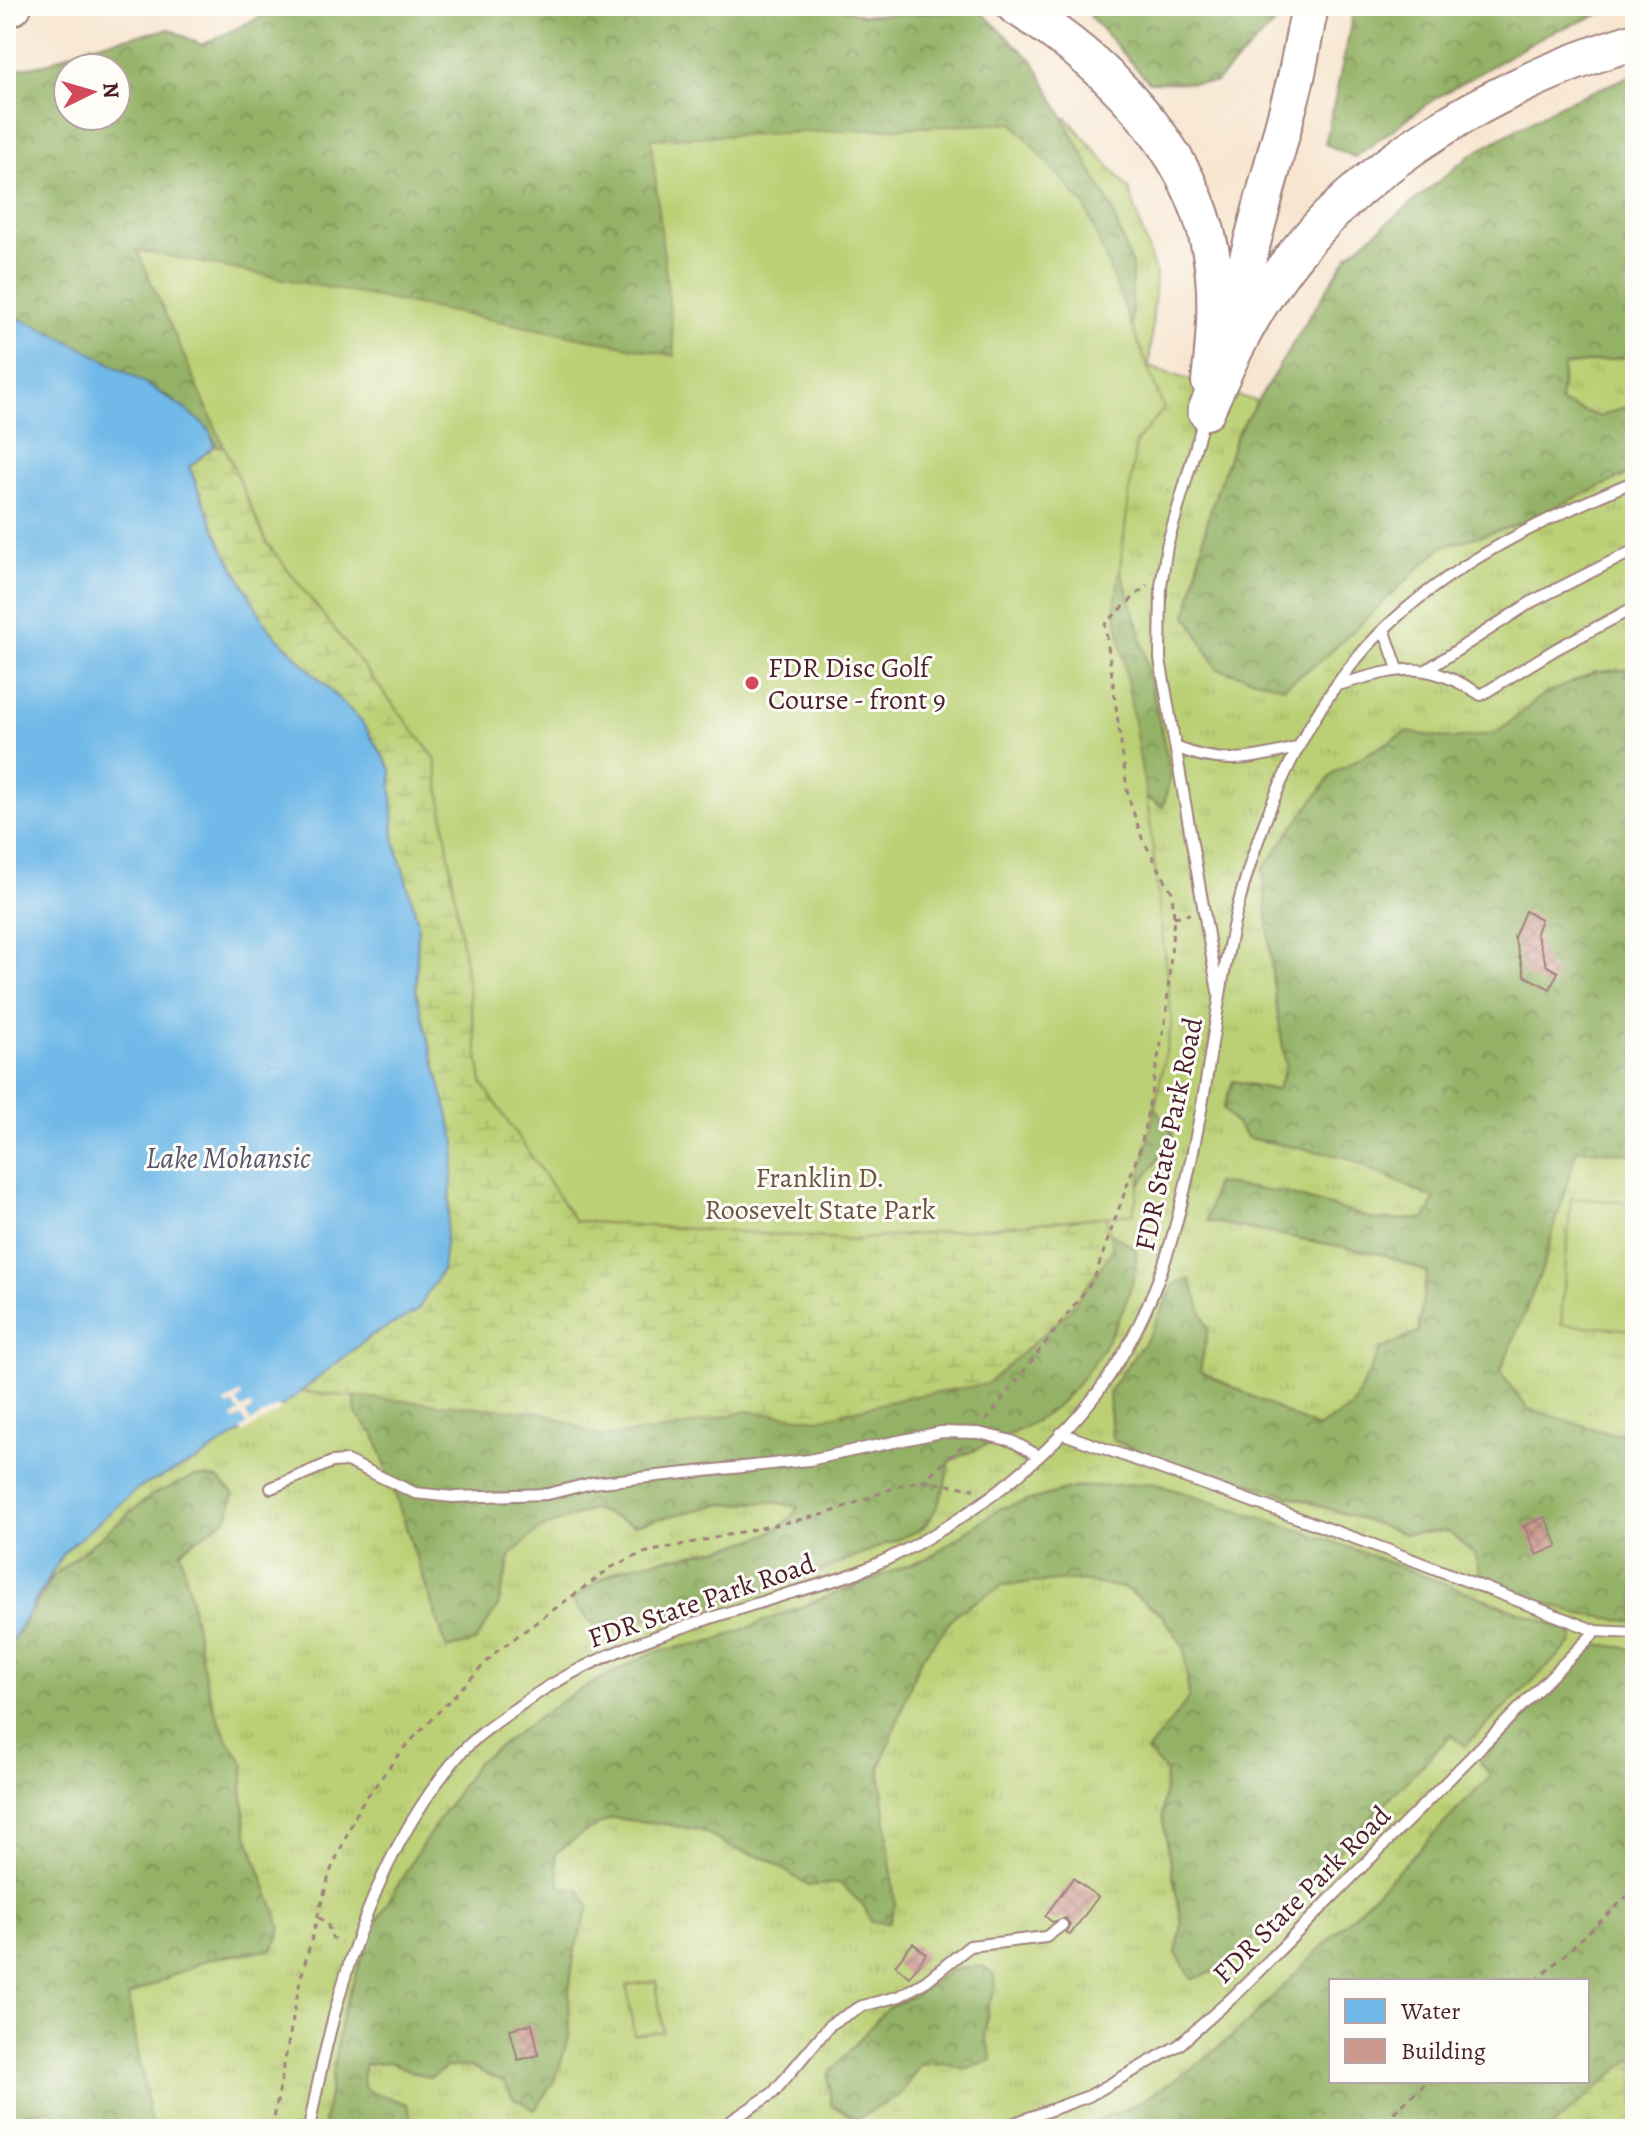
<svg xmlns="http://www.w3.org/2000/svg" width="1641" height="2135" font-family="Alegreya,serif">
<defs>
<pattern id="grass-tufts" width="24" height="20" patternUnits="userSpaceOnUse" patternTransform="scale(2)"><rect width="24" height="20" fill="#bbd074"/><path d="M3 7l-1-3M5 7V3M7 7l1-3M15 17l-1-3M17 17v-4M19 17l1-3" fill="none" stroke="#a2b265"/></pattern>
<pattern id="forest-crowns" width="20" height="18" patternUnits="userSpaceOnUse" patternTransform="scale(2)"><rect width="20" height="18" fill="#94b266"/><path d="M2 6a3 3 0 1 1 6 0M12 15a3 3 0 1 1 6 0" fill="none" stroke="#7b9054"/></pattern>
<pattern id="wetland-marsh" width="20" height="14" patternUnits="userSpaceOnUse" patternTransform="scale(2)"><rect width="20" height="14" fill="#bbd074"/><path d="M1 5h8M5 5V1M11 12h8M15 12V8" fill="none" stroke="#a2b265"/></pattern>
<pattern id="building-cross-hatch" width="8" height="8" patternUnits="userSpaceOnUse" patternTransform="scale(2)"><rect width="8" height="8" fill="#cc978d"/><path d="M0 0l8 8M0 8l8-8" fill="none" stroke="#a87b73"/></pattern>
</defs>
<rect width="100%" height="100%" fill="#fdfcf7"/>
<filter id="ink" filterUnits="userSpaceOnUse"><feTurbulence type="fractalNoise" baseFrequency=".0125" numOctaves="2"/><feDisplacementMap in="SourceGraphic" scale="16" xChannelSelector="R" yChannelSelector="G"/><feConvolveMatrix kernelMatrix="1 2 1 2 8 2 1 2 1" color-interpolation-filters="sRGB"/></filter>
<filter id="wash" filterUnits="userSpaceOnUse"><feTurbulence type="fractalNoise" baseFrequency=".006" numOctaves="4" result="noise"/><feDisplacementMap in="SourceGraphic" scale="32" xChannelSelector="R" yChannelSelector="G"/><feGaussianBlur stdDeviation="1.8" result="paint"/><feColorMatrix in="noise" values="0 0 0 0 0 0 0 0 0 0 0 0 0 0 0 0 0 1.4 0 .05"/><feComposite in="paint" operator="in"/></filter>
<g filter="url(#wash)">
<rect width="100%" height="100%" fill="#f7e5cf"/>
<path fill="url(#grass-tufts)" stroke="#827850" stroke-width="2" fill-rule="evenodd" d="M985,79L1068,119L1129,189L1156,275L1149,367L1265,404L1309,316L1376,243L1635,96V2129H6V209ZM1331,1981H1587V2081H1331Z"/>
<path fill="url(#forest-crowns)" stroke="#6f6848" stroke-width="2" fill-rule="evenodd" d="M284,6H835L862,15L980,11L1034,62L1110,205L1132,266V327L1120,568L1138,625L1171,775L1163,807L1123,785L1155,1107L1173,1134C1154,1171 1129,1201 1095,1225L1136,1248C1141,1298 1086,1387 1045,1415C1017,1434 981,1446 950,1461C946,1483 941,1505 927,1523C918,1534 892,1541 878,1547C784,1588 696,1618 592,1624L571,1600C586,1591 602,1577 618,1570C667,1551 774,1555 798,1507L772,1502L716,1505L634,1525L593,1509L540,1529L511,1554L498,1606L475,1642L447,1649L375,1435L356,1414L354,1396L498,1189L210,431L169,397L93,355L6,315V71L45,64L90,45L170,29L201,45ZM68,68H116V116H68Z
M1094,6H1273L1274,24L1215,83L1149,82L1090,16Z
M1355,6H1622L1547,34L1433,100L1355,157L1325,144Z
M1635,74V356L1564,366L1560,402L1599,417L1635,403V471L1516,525L1442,547L1324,658L1284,687L1217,669L1187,615L1209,514L1237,434L1348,255L1472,154L1562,104Z
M1635,669V1154L1577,1149L1542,1270L1500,1372L1528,1409L1612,1434L1635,1432V1622L1575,1613L1483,1582L1474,1553L1447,1531L1405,1534L1263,1487L1157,1461L1112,1439L1109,1391L1148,1337L1175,1283L1190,1279L1208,1329L1200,1371L1317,1428L1352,1407L1380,1350L1418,1332L1427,1272L1385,1255L1207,1221L1215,1183L1289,1194L1377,1220L1425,1219L1435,1199L1345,1157L1248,1138L1223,1109L1233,1081L1277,1090L1286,1067L1273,983L1263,869L1333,773L1406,732L1454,739L1497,733L1541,696L1595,672Z
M195,1476L218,1479L234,1494L227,1518L180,1551C200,1620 197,1708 245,1764L242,1789L247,1834L281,1928L274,1949L208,1959L128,1996L152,2129H72L48,2109L15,2118L10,2129H6V1651L53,1576L150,1496Z
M1153,1483L1329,1540L1572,1632L1573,1642L1465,1746L1452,1734L1226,1968L1192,1979L1176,1953L1182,1924L1162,1816L1166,1772L1147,1752L1189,1698L1184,1647L1161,1614L1125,1588L1072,1580L1003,1585L957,1613L920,1660L880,1768L895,1905L889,1923L871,1922L864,1906L840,1883L808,1886L770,1860L732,1848L701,1830L656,1823L612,1818L581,1834L555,1854L561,1887L581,1891L589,1907L575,1949L569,1991L570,2034L555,2079L535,2110L513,2097L503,2081L471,2067H447L430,2078L389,2062L365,2064L362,2075L365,2089L407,2104L414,2129H323L342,2015L371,1931L415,1856L477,1762L570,1695L653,1652L714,1641L929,1557L1001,1508L1077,1487Z
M1596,1644L1635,1649V2056L1628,2064L1549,2129H1078L1139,2103L1193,2068L1241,2029L1491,1776L1480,1762ZM1331,1981H1587V2081H1331Z
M982,1966L993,1974L996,1986L988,2007L985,2034L992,2060L965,2069L945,2063L920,2065L900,2095L857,2119L831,2105L828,2075L888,2007L916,1995L950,1970Z"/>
<path fill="url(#wetland-marsh)" stroke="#827850" stroke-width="2" d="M214,446L262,449L1100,1189L1113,1250L1066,1314L987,1384L909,1397L818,1419L746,1411L672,1429L601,1437L544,1413L301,1392L369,1337L418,1310L430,1054L416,992L418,922L394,838L391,769L313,675L268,628L222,546L189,467Z
M1635,2056V2129H1549Z"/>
<path fill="#bbd074" stroke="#827850" stroke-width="2" d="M1013,123L1085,206L1164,409L1136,442L1115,607L1149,814L1172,1022L1133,1214L854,1240L575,1221L482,1083L435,758L267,543L137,250L675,356L651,139Z
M1571,1198L1635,1203V1330L1561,1324Z
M656,1981L663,2031L634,2035L627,1985Z"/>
<path fill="#70b9e8" stroke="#5d6c8a" stroke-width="2" d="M6,315C41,321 186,402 208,429C212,433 212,441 214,446L189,467L222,546L268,628L362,722L391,769L394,838L418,922L416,992L456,1143L442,1270L417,1311L369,1337L289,1401L196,1461L138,1488L64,1552L6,1651Z"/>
<path fill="#f7e5cf" d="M240,1393L242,1397L237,1401L242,1409L249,1405L253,1409L246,1414L251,1422L278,1406L281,1410L243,1434L241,1430L247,1425L242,1417L234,1421L232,1417L239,1412L233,1404L228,1407L225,1403Z"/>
<g id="blocks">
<path fill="url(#building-cross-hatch)" d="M1525,911L1541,919L1536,933L1547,966L1558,972L1550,989L1525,976L1514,937Z
M1545,1517L1558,1546L1537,1555L1524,1526Z
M1073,1878L1098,1897L1070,1935L1066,1932L1070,1925L1066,1918L1052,1922L1045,1916Z
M913,1943L926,1954L909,1977L895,1965Z
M532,2024L539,2055L518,2060L510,2029Z"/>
</g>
</g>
<g filter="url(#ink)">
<use href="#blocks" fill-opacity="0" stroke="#a0827d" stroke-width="2"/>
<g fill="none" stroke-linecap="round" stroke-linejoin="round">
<g stroke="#a0827d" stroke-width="14">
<path id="service" d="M1205,415L1167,546L1161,586L1160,659L1218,992
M1384,629L1398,669
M1428,669L1533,601L1635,550
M1337,685C1401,668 1422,658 1481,695L1556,649L1635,607
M1178,748C1221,766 1255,759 1299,747
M1061,1433L1382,1548L1596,1631L1635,1633
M271,1488L332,1462L347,1461L415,1493L453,1497L548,1494L592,1483L809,1460L941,1432L979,1433L1012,1441L1039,1456
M309,2129C333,2000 369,1864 454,1761C471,1740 493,1724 515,1709C595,1649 693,1624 787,1594C812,1587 839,1580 863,1570C951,1533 1040,1468 1098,1392C1162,1306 1183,1208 1202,1105C1213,1042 1221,976 1236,914C1261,814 1307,706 1381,632C1450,563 1546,518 1635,481
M719,2129L773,2093L831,2024L862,2006L900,1996L926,1981L970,1946L1046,1937L1062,1925
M998,2129L1089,2096L1179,2045L1233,1997L1596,1631"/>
</g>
<g stroke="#a0827d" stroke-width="40">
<path id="motorway" d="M1015,6C1103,60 1189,144 1210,248C1219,291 1215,339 1210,382
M6,9L13,6
M1228,333L1296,78L1310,6
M1206,411C1226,366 1246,322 1275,281C1357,163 1499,83 1635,41"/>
</g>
<path stroke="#a0827d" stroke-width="3" stroke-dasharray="6 6" stroke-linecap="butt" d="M1174,917L1190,914
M986,1421L1094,1279L1141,1146L1166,1017L1174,917L1172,892L1142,838L1128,796L1105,624L1147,585
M923,1481L974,1489
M318,1917L327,1923L332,1938L341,1942
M1536,1981L1635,1889
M272,2129L300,1981L330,1872L360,1806L402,1750L497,1651L612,1567L643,1553L826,1514L904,1484L923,1481L962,1446
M1376,2129L1428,2081"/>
<use href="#service" stroke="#fff" stroke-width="10"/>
<use href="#motorway" stroke="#fff" stroke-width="36"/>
</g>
</g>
<circle fill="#d1495b" stroke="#fdfcf7" stroke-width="3" cx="752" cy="683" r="8"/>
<g text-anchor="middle" stroke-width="6" stroke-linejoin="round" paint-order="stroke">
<g font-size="28" fill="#4a1f2b" stroke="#fdfcf7" text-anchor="start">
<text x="768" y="677">FDR Disc Golf<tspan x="768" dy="32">Course - front 9</tspan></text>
</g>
<g font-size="28" fill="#4a1f2b" stroke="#fdfcf7">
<text transform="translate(1168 1134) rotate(-78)" y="10">FDR State Park Road</text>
<text transform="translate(701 1600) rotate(-19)" y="10">FDR State Park Road</text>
<text transform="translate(1301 1894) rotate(-45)" y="10">FDR State Park Road</text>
</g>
<g font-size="28" fill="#6c5441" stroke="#fdfcf7">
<text x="820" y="1187">Franklin D.<tspan x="820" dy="32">Roosevelt State Park</tspan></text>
</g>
<g font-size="30" font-style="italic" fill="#57556d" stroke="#fdfcf7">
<text x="228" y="1168">Lake Mohansic</text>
</g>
</g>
<rect width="1641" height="2135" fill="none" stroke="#fdfcf7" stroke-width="32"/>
<rect x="1329" y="1979" width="260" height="104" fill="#fdfcf7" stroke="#b5a4a5" stroke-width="2"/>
<rect x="1345" y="1999" width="40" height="24" fill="#70b9e8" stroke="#b5a4a5" stroke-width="2"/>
<text x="1401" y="2019" font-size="24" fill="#4a1f2b">Water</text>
<rect x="1345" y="2039" width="40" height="24" fill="#cc978d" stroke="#b5a4a5" stroke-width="2"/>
<text x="1401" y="2059" font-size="24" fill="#4a1f2b">Building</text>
<g transform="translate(92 92) rotate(85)"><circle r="38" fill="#fdfcf7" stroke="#b5a4a5" stroke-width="2"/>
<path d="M0-6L14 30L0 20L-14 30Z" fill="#d1495b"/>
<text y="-12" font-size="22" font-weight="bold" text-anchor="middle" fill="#4a1f2b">N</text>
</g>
</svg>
